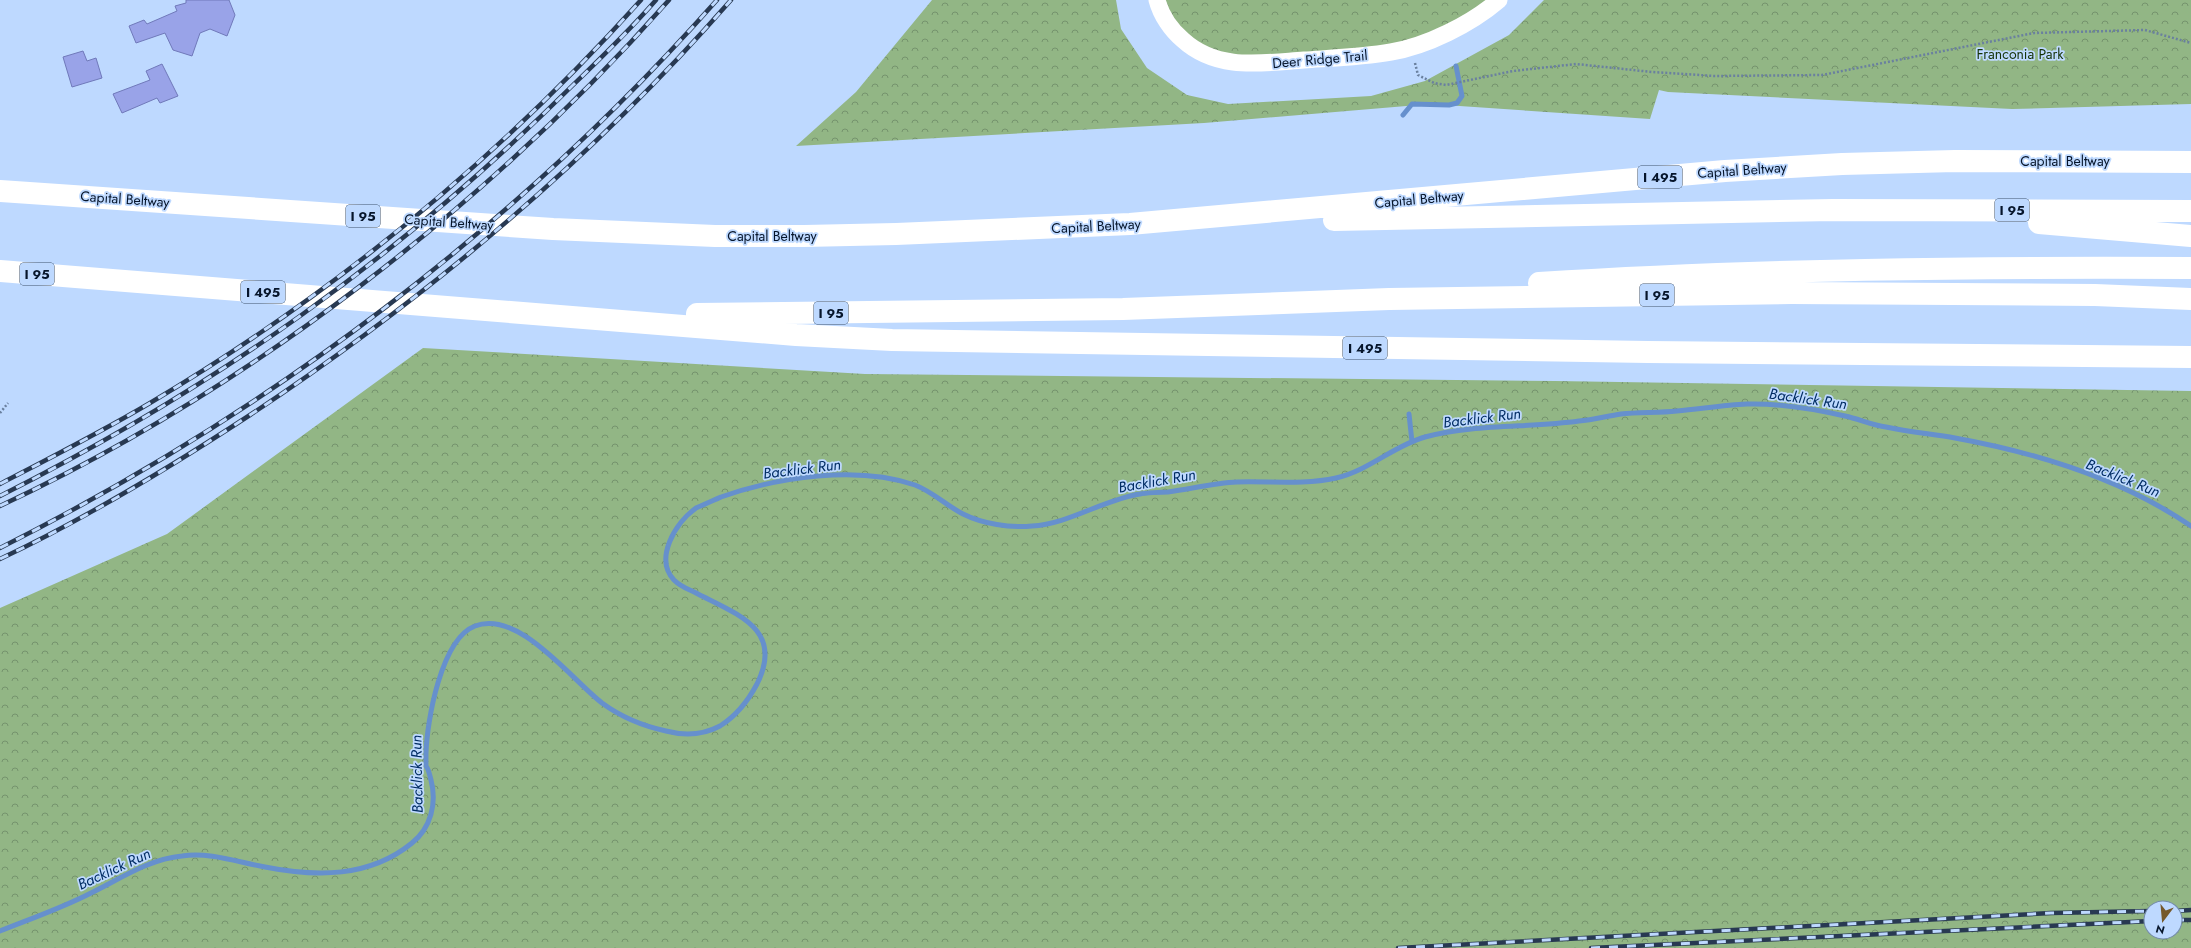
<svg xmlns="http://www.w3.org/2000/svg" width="2191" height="948" font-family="Jost,sans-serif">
<defs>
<pattern id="forest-crowns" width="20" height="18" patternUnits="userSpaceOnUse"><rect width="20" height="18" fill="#92b685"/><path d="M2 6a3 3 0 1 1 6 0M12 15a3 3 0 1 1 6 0" fill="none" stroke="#75936d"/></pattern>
</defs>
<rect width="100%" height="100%" fill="#bed9ff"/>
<path fill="url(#forest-crowns)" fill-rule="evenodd" d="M932,0H1116L1121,29L1147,68L1187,95L1228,104L1371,96L1425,81L1509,35L1544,0H2191V104L2012,109L1668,92L1659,90L1650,119L1430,104L1204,123L796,146L856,92Z
M1151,0H1491L1423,42L1208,62Z
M423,348L865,374L1555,381L2191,391V948H0V608L167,534ZM2151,908H2175V932H2151Z"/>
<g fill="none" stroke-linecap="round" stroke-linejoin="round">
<path stroke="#6690cd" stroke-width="5" d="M1403,115L1412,104L1449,105L1457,103L1462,96L1456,66
M1409,414L1412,442
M0,931C30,919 62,908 91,893C120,879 149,859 182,856C210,852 237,862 265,867C316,877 369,878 412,843C431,828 437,803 431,780C425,755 426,778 426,753C427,721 441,639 475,626C518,609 571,679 602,703C621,717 643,726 666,731C685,736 703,735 720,726C736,716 748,701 757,684C784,630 739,615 698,594C689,589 682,588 674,580C654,559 675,523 696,508C698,507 719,498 721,497C778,477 857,465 915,485C933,492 947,506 963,514C983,524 1010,528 1032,526C1069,524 1102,500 1140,494C1145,493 1162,492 1168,492C1191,489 1214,483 1237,482C1270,481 1304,485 1336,478C1370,470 1393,446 1425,437C1475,424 1528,428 1579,421C1593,420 1607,416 1621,414C1639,412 1658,413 1677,411C1700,409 1724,405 1747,404C1778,403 1814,409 1845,416C1859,419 1872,425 1886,427C1909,432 1932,434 1955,438C2038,453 2122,479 2191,526"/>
</g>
<path fill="#99a3e8" stroke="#7079ba" d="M186,0H229L235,15L227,36L210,29L200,33L192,56L173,50L165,33L136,43L129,26L144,20L147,24L177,11L175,6L186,3Z
M83,51L87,61L96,58L102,78L72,87L63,57Z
M162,64L178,96L160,103L157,98L122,113L113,94L150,80L146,71Z"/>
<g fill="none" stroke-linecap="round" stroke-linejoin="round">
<path stroke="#6a809f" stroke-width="2.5" stroke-dasharray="2 2" stroke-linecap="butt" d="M1415,63L1418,75L1434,83L1446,85L1513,71L1576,64L1652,72L1715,76L1822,75L2034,33L2145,30L2191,43
M0,413L8,403"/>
<path stroke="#fff" stroke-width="17" d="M1157,0C1161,15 1171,30 1183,40C1217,71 1261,63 1304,60C1333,58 1362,57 1391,52C1427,46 1471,24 1499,0"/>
<path stroke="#fff" stroke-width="22" d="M0,191L553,229L715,236H804L896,234L1130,224L1725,171L1842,164L1955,161L2191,162
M1334,220L1833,210L2191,211
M2039,223L2191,236
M0,271L796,335L892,340L1648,352L2191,357
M1539,283C1756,269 1974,267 2191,268
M697,314L1123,309L1389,299L1791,293L2095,295L2191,299"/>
<g stroke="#283952" stroke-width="4.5">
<path id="rail" d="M0,484C50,458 101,432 150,403C332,295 499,158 641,0
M0,496C216,387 400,257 572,86C601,58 630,30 656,0
M0,506C248,390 488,205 669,0
M0,548C270,412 516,227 717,0
M0,559C87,518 169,468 250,415C427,298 591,160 731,0
M2175,911L2191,910
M2175,920H2191
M1398,948L2051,913L2151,911
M1591,948L2151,921"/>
</g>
<use href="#rail" stroke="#bed9ff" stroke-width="3" stroke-dasharray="9" stroke-linecap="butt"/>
</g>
<g text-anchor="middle" stroke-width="3.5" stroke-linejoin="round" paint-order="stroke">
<g fill="#bed9ff" stroke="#3d506b" stroke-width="1">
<rect x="1638" y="166" width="44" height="22" rx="3"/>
<rect x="1995" y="199" width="34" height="22" rx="3"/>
<rect x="346" y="205" width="34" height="22" rx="3"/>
<rect x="20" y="263" width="34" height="22" rx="3"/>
<rect x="241" y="281" width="44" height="22" rx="3"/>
<rect x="1640" y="284" width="34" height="22" rx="3"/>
<rect x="814" y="302" width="34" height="22" rx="3"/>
<rect x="1343" y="337" width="44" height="22" rx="3"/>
</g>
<g font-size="13" font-weight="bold" fill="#06152b">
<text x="1660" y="182">I 495</text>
<text x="2012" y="215">I 95</text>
<text x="363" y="221">I 95</text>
<text x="37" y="279">I 95</text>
<text x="263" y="297">I 495</text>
<text x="1657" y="300">I 95</text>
<text x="831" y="318">I 95</text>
<text x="1365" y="353">I 495</text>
</g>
<g font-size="14" fill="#133104" stroke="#bed9ff">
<text x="2020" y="59">Franconia Park</text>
</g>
<g font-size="14" fill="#06152b" stroke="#bed9ff">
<text transform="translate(1320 59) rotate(-5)" y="5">Deer Ridge Trail</text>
<text x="2065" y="166">Capital Beltway</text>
<text transform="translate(1742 170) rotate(-4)" y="5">Capital Beltway</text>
<text transform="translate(125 199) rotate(4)" y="5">Capital Beltway</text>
<text transform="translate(1419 199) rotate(-5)" y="5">Capital Beltway</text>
<text transform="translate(449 222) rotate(4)" y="5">Capital Beltway</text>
<text transform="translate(1096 226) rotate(-3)" y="5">Capital Beltway</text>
<text x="772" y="241">Capital Beltway</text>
</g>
<g font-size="15" font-style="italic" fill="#022d64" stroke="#bed9ff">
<text transform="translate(1808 399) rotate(8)" y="5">Backlick Run</text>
<text transform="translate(1482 418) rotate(-7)" y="5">Backlick Run</text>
<text transform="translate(802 469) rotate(-7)" y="5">Backlick Run</text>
<text transform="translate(2123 478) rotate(22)" y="5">Backlick Run</text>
<text transform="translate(1157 481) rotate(-10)" y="5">Backlick Run</text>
<text transform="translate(417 774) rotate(-91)" y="5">Backlick Run</text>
<text transform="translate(114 869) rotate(-25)" y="5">Backlick Run</text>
</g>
</g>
<g transform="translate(2163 920) rotate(196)"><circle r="19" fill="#bed9ff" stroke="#748baa"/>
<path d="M0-3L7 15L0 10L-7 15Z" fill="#75592c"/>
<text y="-6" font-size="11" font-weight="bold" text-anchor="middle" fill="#06152b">N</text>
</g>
</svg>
